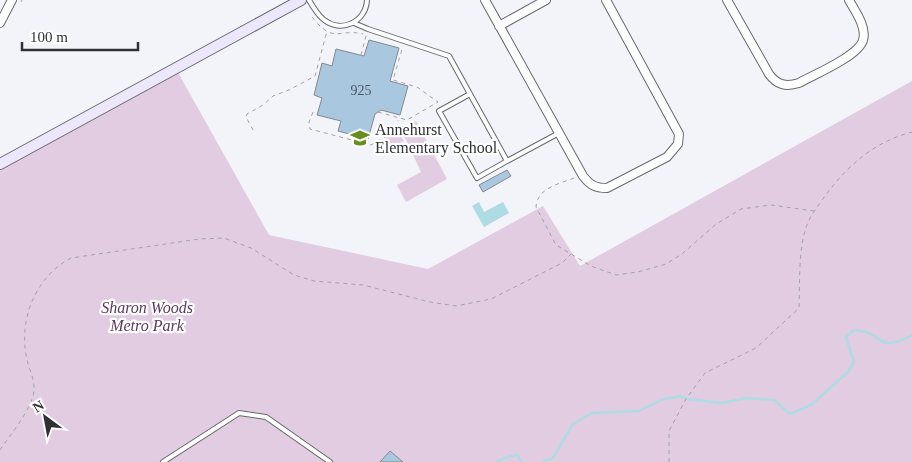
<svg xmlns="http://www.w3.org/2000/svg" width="912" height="462" font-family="'Times New Roman',serif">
<rect width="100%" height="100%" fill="#f2f4fa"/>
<path fill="#e1cce1" d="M176,69L269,235L428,269L543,206L580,266L912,81V462H0V164Z
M416,121L447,179L406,202L397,185L421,172L401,129Z
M397,130L404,141L392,148L385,137Z"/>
<path fill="#afdbe5" d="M479,202L484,212L503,202L509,213L484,227L472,206Z"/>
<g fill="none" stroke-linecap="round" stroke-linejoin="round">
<path stroke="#afdbe5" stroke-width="2.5" d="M687,399L722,403L746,398L774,400L790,414L811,405L848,372L854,362L846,337L854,330C886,332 875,355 912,335
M497,462L504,458L517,455L522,462
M543,462L553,458L573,424L592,413L639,411L661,400L681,396L685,398"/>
</g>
<path fill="#a9c8e0" stroke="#84898d" d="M369,40L399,48L390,81L408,86L400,115L381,110L375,114L368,139L338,131L341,121L317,115L322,98L314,95L322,63L332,66L336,49L364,56Z
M507,170L511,176L483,192L479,185Z
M390,451L403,462H380Z"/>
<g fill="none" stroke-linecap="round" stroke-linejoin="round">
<g stroke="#67696e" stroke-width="6">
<path id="service" d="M309,0C313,7 317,14 323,19C341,34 366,22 367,0
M354,23L368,29L449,56L507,161L559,133
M470,94L439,111L477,178L507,161
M163,462L239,413L266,417L330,462"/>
</g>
<g stroke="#67696e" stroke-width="10">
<path id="minor" d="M485,0L583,176C590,185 595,188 607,188L667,157L678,144L679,134L606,0
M727,0L769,74C777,85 786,87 799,83C813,75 859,56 863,40C867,27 855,11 849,0
M0,23L12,0
M499,26L546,0"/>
</g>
<g stroke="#67696e" stroke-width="12">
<path id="secondary" d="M0,164L301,0"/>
</g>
<path stroke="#a1a3a7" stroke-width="1" stroke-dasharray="4 4" stroke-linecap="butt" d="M21,2L22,0
M312,17C334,45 339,28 363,34
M361,55L366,36
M313,112L309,122L310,129L371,145L396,131L398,120
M378,112L407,120L438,102L417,87L393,80L403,46
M253,130L246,117L247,114L263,105L273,96L289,90L315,76L327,31
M574,178C559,184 537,188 536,207L556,245L591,266L616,275L638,272L666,264L682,254L715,225L741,209L771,205L814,211
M0,450C10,435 33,408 34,390C35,380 29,369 27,360C18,320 35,277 71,258L199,239L224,238L251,248L294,275L314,281L363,285L430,302L456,306L491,299L562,263L571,254
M669,462V431L686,399L705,373L756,348L799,308C800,284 798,247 807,225C811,214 819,205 825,196C848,165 874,142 912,132"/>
<use href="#service" stroke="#fff" stroke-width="4"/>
<use href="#minor" stroke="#fff" stroke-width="8"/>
<use href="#secondary" stroke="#ede7fb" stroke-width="10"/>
</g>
<defs>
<g id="school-bare" transform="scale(1.5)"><path d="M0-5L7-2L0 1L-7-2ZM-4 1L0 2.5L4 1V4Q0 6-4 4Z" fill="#668e1c" stroke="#fff" stroke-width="2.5" paint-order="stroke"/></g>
</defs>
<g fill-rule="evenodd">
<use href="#school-bare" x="360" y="138"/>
</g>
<g text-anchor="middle" stroke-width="4.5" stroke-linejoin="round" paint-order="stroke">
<g font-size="14" fill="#4e565e">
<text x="361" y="95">925</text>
</g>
<g font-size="16" fill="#2f3032" stroke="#fff" text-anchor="start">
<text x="375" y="135">Annehurst<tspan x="375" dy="18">Elementary School</tspan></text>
</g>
<g font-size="16" font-style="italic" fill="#5c375d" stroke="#fff">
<text x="147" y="313">Sharon Woods<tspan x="147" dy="18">Metro Park</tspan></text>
</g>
</g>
<g transform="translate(45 417) rotate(328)" stroke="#ffffff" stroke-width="4" paint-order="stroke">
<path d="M0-4L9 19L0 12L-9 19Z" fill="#2f3032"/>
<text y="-8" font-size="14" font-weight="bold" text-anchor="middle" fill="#2f3032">N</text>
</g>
<path d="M22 42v8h116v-8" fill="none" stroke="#2f3032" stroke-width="2.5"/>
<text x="30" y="42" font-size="15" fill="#2f3032" stroke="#ffffff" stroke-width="4" paint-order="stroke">100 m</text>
</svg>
